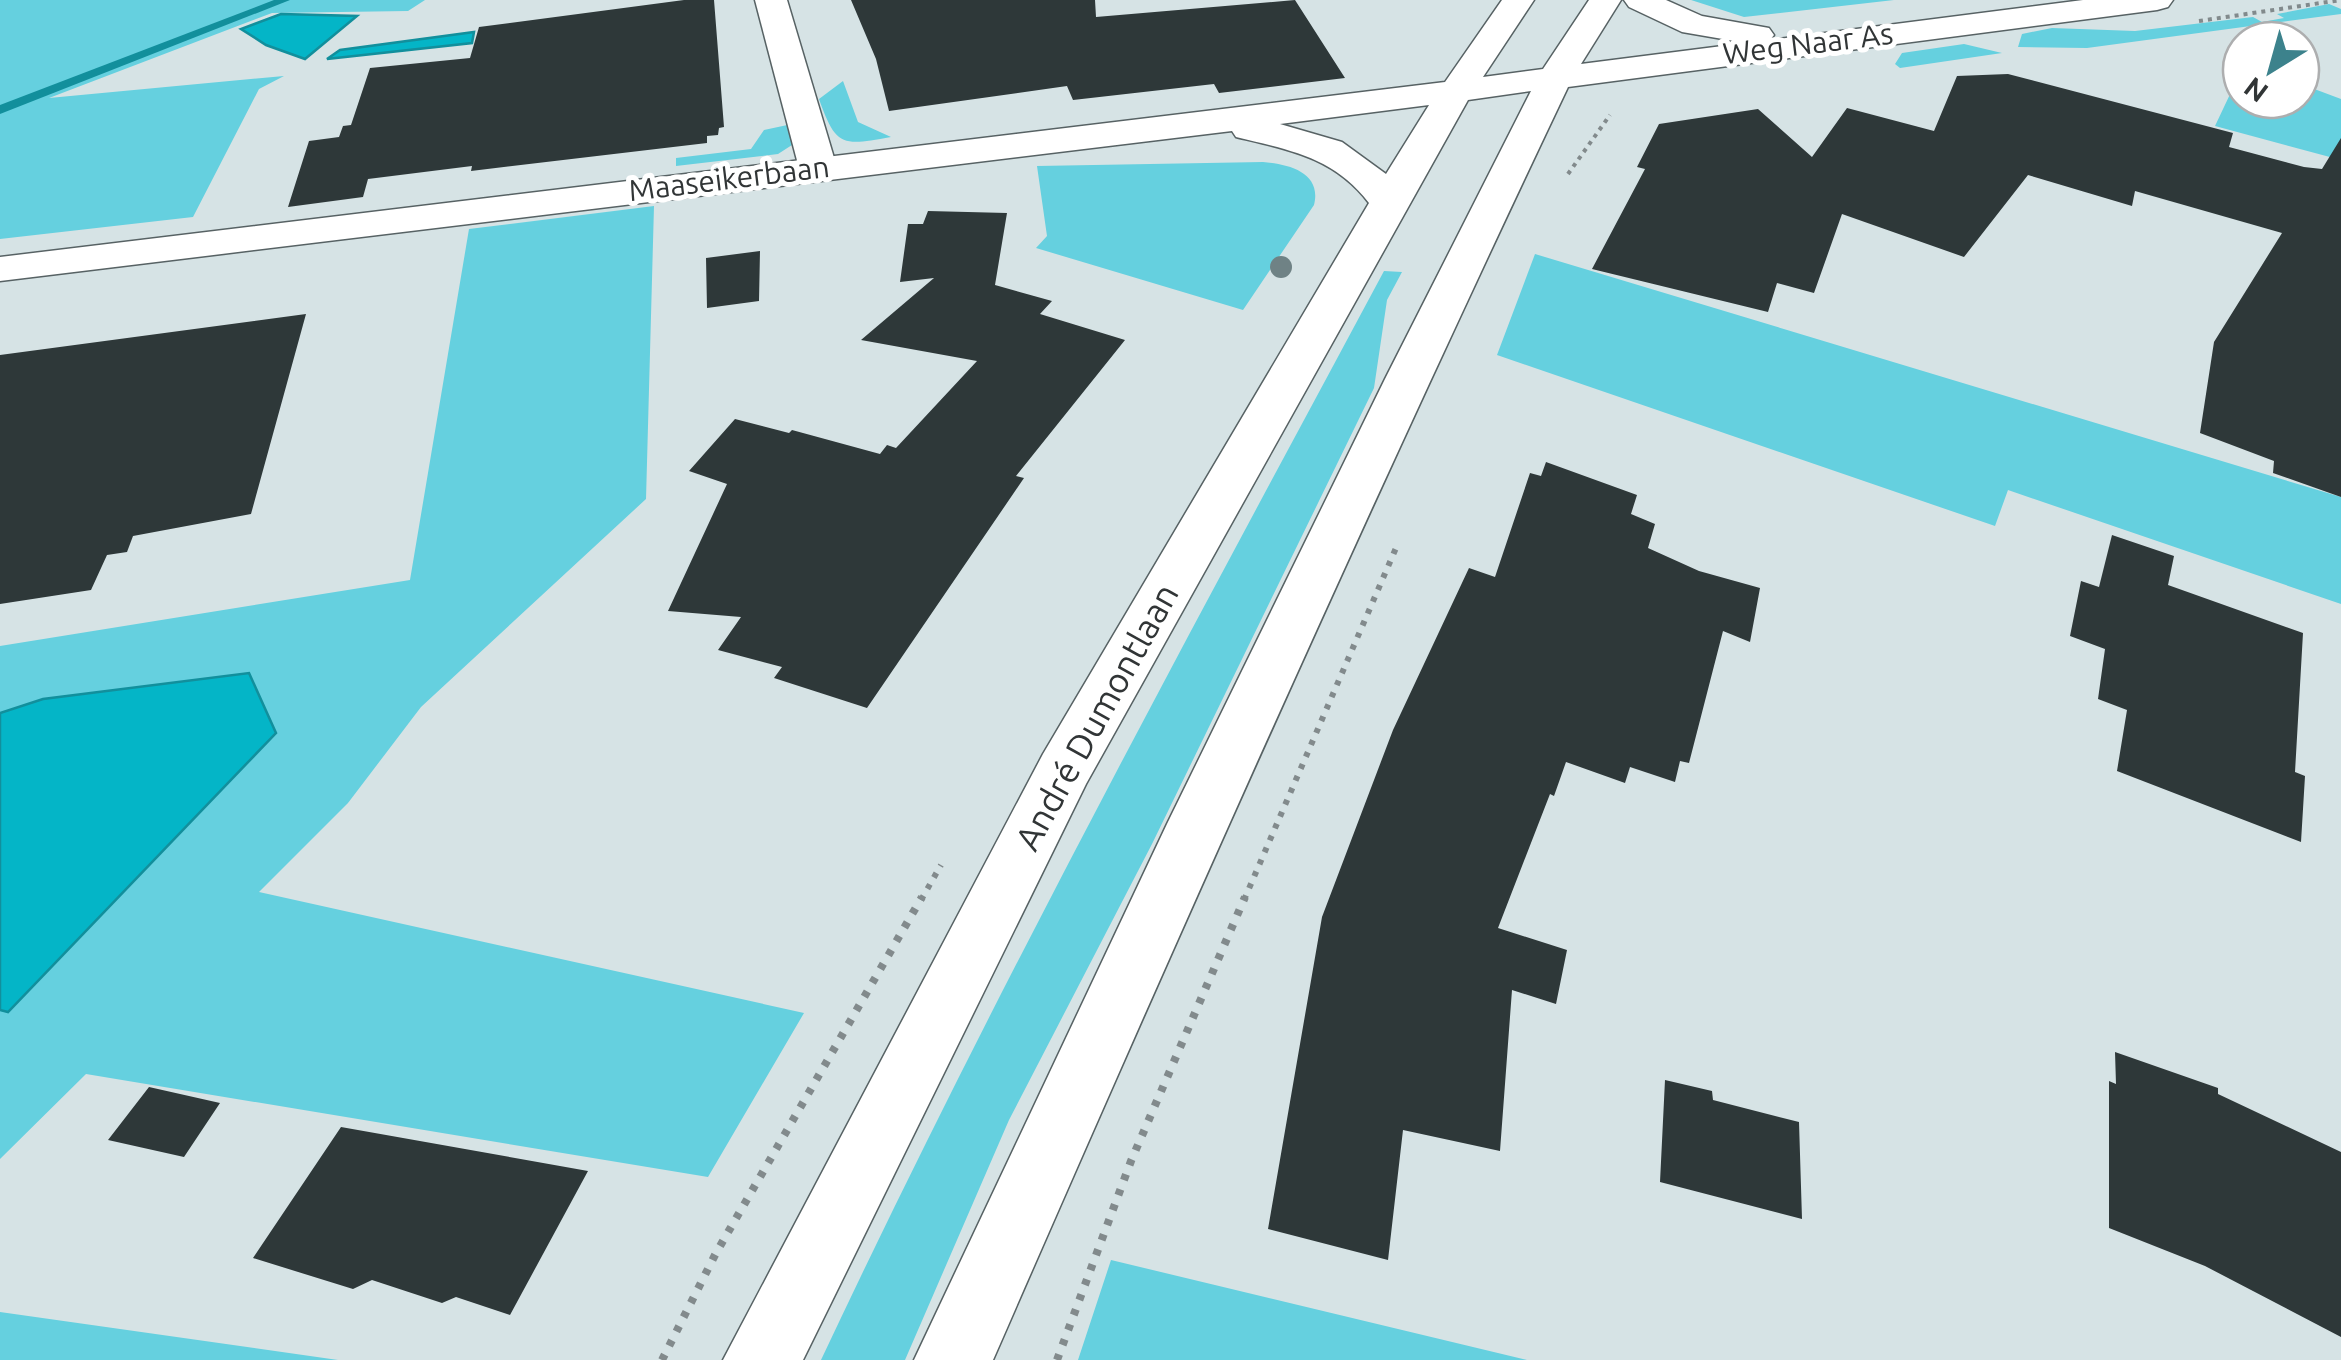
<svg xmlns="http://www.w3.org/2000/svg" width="2341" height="1360" font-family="Ubuntu,sans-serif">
<rect width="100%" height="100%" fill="#d6e3e5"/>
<path fill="#65d0df" d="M0,0H425L408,11L272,13L49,98L284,76L259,89L193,217L0,239Z
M1691,0H1894L1744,17Z
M2329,4L2341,9V14L2087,48L2018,47L2022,34L2052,28L2135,31L2253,17L2262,22L2284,18L2277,14Z
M1964,44L2002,53L1900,68L1895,64L1902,53Z
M2241,71V100H2301V84L2341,99V160L2215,126Z
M843,81L858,122L891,137C842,146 836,147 819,99Z
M792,124V145L778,154L676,166V158L751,149L764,130Z
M1263,162C1290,164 1322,173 1314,205L1243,310L1036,248L1047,236L1037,166Z
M654,206L646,499L421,707L348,803L259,892L804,1013L708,1177L86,1074L0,1159V646L410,580L469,229Z
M1535,254L2341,497V604L2008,490L1995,526L1497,355Z
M1384,271L1402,272L1387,300L1374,388L1152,844L1009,1120L905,1360H821C995,990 1191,631 1384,271Z
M1111,1260L1527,1360H1078Z
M0,1312L338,1360H0Z"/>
<path fill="#04b5c7" stroke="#128f9c" stroke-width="2.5" d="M281,14L357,16L305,59L266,45L241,29Z
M474,32L472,43L327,59L340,50Z
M249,673L276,733L8,1012L0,1010V713L43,699Z"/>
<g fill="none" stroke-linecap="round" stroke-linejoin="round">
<path fill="#128f9c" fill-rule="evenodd" d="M274,0H290L0,114V105Z"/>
</g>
<path fill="#2e3839" d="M684,0H714L724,127L719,128L718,135L707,136V143L471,171L472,166L368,179L363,197L288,207L309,141L339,137L343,126L351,125L370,68L470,58L479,27Z
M851,0H1095L1096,17L1295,0L1345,78L1219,93L1214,84L1073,100L1067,86L889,111L876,59Z
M2008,74L2233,133L2229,147L2304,167L2322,169L2341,138V497L2273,473L2274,461L2200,433L2214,342L2282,233L2135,191L2132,206L2028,175L1964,257L1842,214L1814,293L1777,283L1768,312L1592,269L1645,169L1637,167L1659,124L1758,109L1812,157L1847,108L1934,131L1957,76Z
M928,211L1007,213L995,285L1052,301L1040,314L1125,340L1016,476L1024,478L867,708L774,678L782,667L718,650L741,617L668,611L727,484L689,471L735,419L789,433L792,430L880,454L887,445L896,448L977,361L861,340L934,278L900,282L908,224H923Z
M760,251L759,301L707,308L706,258Z
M306,314L251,514L133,536L127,552L107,555L91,590L0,604V355Z
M1546,462L1637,495L1631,514L1655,524L1648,548L1699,571L1760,588L1750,642L1723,631L1689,763L1680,761L1675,782L1630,767L1625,783L1566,762L1554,796L1550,794L1498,928L1567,950L1556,1004L1512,990L1500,1151L1403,1130L1388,1260L1268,1229L1322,917L1393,730L1469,568L1495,577L1530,473L1541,476Z
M2112,535L2174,556L2168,585L2303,633L2295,772L2305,776L2301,842L2117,771L2127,710L2098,699L2105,649L2070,636L2081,581L2099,587Z
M2115,1052L2218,1088V1094L2341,1152V1337L2205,1266L2109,1228V1081L2116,1084Z
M1665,1080L1712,1091L1713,1100L1799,1122L1802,1219L1660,1182Z
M149,1087L220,1103L184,1157L108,1140Z
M341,1127L588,1171L510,1315L456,1297L442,1303L372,1280L353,1289L253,1258Z"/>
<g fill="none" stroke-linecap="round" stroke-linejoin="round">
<g stroke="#576264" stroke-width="3">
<path id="minor" d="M755,0H787L837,168L831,176L818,179L805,176L799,168Z"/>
</g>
<g stroke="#576264" stroke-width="3">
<path id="major" d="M1502,0H1534L1483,77L1543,69L1589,0H1621L1581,64L1746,43L1682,32L1629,7L1624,0H1666L1702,16L1769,28L1774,35L1770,40L2083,0H2173L2168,7L2157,10L1568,87C1368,508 1179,933 993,1360H914L1167,824L1385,379L1531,91L1468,100L1086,784L803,1360H723L1043,754L1369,203C1334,157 1289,150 1236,137L1232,131L0,281V257L1445,82ZM1429,105L1386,174L1342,142L1280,124Z"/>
</g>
<path stroke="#828a8c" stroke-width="4" stroke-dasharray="4 5" stroke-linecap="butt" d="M2199,21L2341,0
M1568,174L1610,115"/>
<path stroke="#828a8c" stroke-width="6" stroke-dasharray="5 8" stroke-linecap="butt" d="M921,900L941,865
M1244,900L1396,548"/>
<path stroke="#828a8c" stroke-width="8" stroke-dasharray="6 10" stroke-linecap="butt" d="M662,1360L716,1253L922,897
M1057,1360L1131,1161L1245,897"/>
<use href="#minor" fill="#fff" fill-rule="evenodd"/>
<use href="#major" fill="#fff" fill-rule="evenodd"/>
</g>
<circle fill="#6f8285" cx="1281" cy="267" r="11"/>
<g text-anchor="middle" stroke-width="10" stroke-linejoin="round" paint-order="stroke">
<g font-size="30" fill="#313536" stroke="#fff">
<text transform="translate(1808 44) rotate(-7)" y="10">Weg Naar As</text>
<text transform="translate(729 179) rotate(-7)" y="10">Maaseikerbaan</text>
</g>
<g font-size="35" fill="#313536" stroke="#fff">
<text transform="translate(1097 717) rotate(-61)" y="12">André Dumontlaan</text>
</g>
</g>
<g transform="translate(2271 70) rotate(217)"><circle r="48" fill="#ffffff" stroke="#adaeaf" stroke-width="2.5"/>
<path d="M0-8L18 38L0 25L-18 38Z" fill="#3c828c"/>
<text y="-15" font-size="28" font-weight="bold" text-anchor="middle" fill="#313536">N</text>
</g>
</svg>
